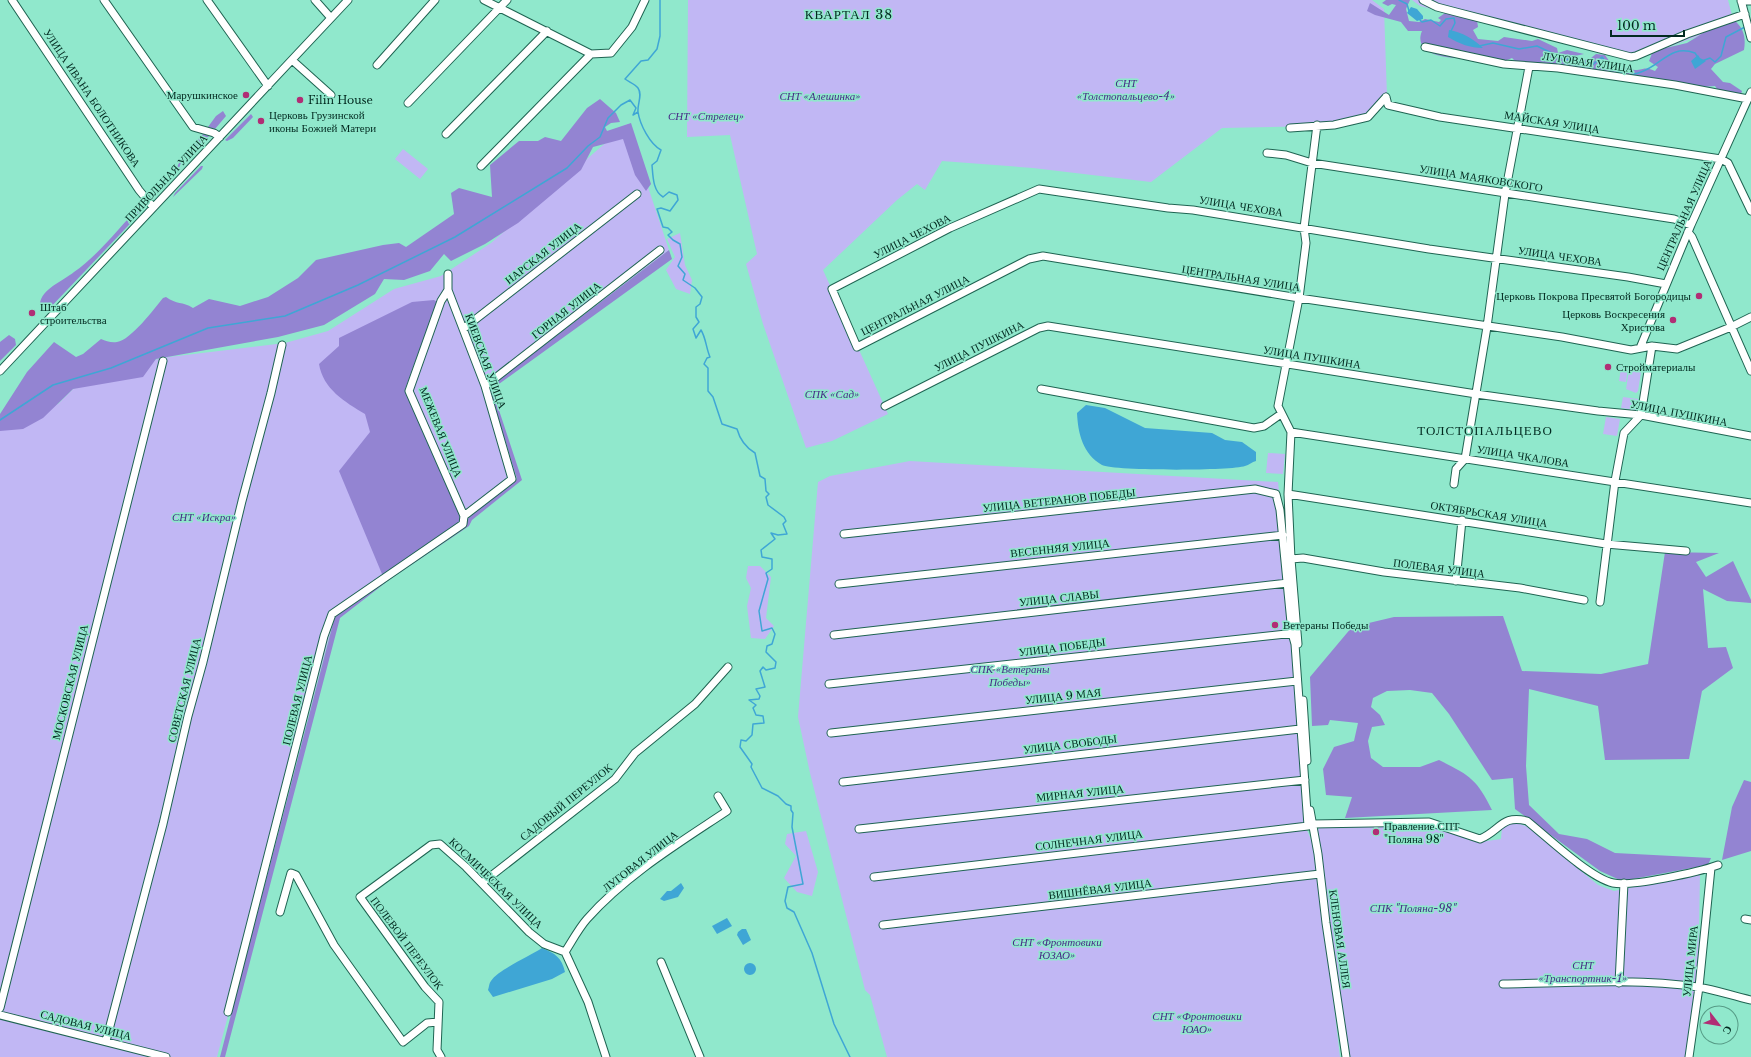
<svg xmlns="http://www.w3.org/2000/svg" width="1751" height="1057" font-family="'Libre Baskerville',serif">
<rect width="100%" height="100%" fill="#90e8cc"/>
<path fill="#c1b7f4" d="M688,0H1372L1384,9L1387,96L1368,118L1318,126L1222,128L1151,182L1033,168L942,161L925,190L917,184L897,200L823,270L888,414L832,441L806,448L763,324L746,264L757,254L730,135L687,137Z
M1412,0H1728L1734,23L1633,60L1420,6Z
M627,124L669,250L487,387L517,480L335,615L217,1057H0V428L58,404L73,389L161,358L285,343L328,331L394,289L441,276L491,243Z
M403,149L428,169L420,179L395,159Z
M680,233L685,265L692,280L690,294L676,289L666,270L675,257L667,239Z
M1621,367L1628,368L1626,382L1619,381Z
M1631,368L1640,370L1641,372L1638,391L1636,393L1626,389L1629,370Z
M1623,397L1638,399L1636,410L1621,408Z
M1606,417L1620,419L1617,436L1603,434Z
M1268,453L1285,454L1283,474L1266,473Z
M910,461L1278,482L1293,616L1306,828L1316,851L1340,1057H887L870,995L865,990L810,773L798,717L818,482L830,476Z
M748,566H760L771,577L766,618L774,626L765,639L751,638L747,606L751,588L746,578Z
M1423,823L1480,842L1501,839L1502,827C1511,821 1519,823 1528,827L1598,885L1614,891L1700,873L1698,985L1687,1057H1349L1317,831L1320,827Z
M806,831L818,872L812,896L797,892L784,878L796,856L785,844L787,834Z"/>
<path fill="#9384d2" d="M1386,0H1410L1406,9L1409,21L1419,22L1425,19L1439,22L1441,20L1438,18L1445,13L1477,20L1478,27L1473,30L1478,39L1498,41L1504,37L1532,41L1538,39L1557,48L1558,53L1567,50L1584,54L1570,57L1578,62L1591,58L1596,54L1605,55L1612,65L1619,69C1627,66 1628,69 1635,70C1645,70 1643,66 1655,71L1658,67L1649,61L1653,51L1687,43L1708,30L1734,20C1744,28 1746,38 1744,50L1715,64L1711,69L1723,82L1730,83L1742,91L1739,100L1722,96L1715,86L1702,87L1519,65L1512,58C1499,64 1496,58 1483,57C1475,56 1466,59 1458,58C1442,58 1413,52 1422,31H1408L1401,22L1375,15L1367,11L1370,3L1389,15L1396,5L1392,4L1388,6L1382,3Z
M600,99L616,113L620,122L611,123L605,127L607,131L631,123L651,184L646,191L635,175L623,139L593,147L581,170L518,223L485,244L451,261L444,254L430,271L404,280L384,279L375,294L324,325L278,337L156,359L143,377L73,389L43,418L23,429L0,431V414L27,372L54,342L76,357L83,354L101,339C106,341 111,343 117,342C131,340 154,309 163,298L166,297C177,305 182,301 193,308L209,299L240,306L268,297L298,278L316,260L383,245L399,243L406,247L454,214L451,193L459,188L492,197L490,165L519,141H538L545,137L561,141L587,108Z
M223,111L226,116L215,129L208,127L216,116Z
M251,114L253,117L233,138L227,141L225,140Z
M203,134L209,136L188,158H183L179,168L176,169L182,157Z
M201,166H203L202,169L173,197L175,193Z
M142,204L145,208L48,310L40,304C41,289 63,281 74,272C100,254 120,226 142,204Z
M669,250L672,259L492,389L522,480L472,520L469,526L389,580L340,618L225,1057H220L335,616L386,578L382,574L339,471L370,432L365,414C345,402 323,389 319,364L339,346V338L412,302L434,300L437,302L405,389L466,519L517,479L489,387Z
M9,335L15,339L16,345L0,361V342Z
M1665,552L1719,553L1696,562L1706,577L1733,561L1751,600V603L1727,601L1703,589L1708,648L1726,647L1733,668L1702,691L1689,759L1605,760L1598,706L1529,689L1526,766L1529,805L1559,834L1587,839L1615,853L1711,858L1708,865L1622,881L1600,871L1515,809L1513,778L1492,780L1449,714L1432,693L1410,690L1387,691L1373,698L1371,707L1380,715L1385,725L1372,727L1368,741L1371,758L1383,767H1420L1439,760C1469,775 1477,779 1492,810L1345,818L1352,797L1326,795L1323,769L1334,747L1354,741L1358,723L1330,720L1328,725L1312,726L1310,677L1352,627L1394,617L1503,616L1522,671L1601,674L1648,664Z
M1744,780L1751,782V851L1722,860L1732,807Z"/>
<path fill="#3fa6d5" d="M1411,7L1417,9L1423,16V19L1417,21L1407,13Z
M1449,30C1462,32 1474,39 1483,48C1470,48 1460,44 1448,37Z
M1698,55L1700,58L1706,61L1695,69L1691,61Z
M1086,405L1105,408L1145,428L1212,433L1225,440L1242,442L1256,452V461C1252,462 1249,465 1245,466C1231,471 1112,471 1102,465C1083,454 1078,434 1077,413Z
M681,883L684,888L678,897L664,901L660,899L667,891H671Z
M727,918L732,926L717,934L712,926Z
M742,929H746L751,940L743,945L737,935L738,932Z
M542,948C555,953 562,958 565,972L552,979L493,997L488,990C489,988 489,983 491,981C498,970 530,956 542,948Z
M744 969a6 6 0 1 1 12 0a6 6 0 1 1-12 0Z"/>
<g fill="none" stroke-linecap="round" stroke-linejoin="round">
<path stroke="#3fa6d5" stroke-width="1.5" d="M660,0V36L657,49L648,60L641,61L625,79C629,82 635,84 638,88C643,95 637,104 638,112C640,125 650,144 661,150L657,161L652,165C653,177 653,191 663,197L669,192L677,195L678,200L670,211L661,208L657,209L663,227L668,228L672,232L668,235L673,240L680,244L682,257L678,266L685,274L683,280L695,288L702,297L700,304L696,307V317L699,322L693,329L696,338L701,330C706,338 706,348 710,357L707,358L704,364L708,368V391L713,397L722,424L737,429C740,440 745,447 755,453L760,476L765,479L766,491L769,494L766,497L768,505L784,517L786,521L783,524L787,534L778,535L771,533L775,539L761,550L762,557L772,559V569L766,573L768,579L759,611L762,631L772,628L775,634L772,644L767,646L766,652L776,662L775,668L766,670L763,667L760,671L765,687L756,689L760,696L759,699L749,700L756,705L753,708L756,715L763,716L764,723L753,724L752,735L746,741L741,740L740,747L752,764L751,767L762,788L778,796L786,804L791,806V810L793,813L792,827L803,884L788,887L785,901L787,908L794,912L812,953L834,1024L850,1057
M1399,0L1407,4L1409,11
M1420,20L1422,22L1431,20L1440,26L1446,19L1454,18L1455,23L1451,31
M1479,46L1493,43L1519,49L1537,46L1562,58L1592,65L1602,57L1609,66L1623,74
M1702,61L1710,58L1715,62L1721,56L1726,37L1745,27
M1628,75C1632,74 1637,74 1641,72C1662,65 1670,44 1695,53L1697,56
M0,420L53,385L111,368L208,328L285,316L358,285L455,237L567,168L588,146L600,137L608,118L621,105L630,100L636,108L633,115L638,112"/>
<g stroke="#1f6452" stroke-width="9">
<path id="minor" d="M12,0L139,190L153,207
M104,0L193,127L214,133L220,137
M207,0L268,86
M315,0L331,18
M484,0L591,54L611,53L632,27L645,0
M1423,0L1437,7L1456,12L1631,57L1636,56L1687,34L1745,14
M1741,0L1751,38
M1741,1H1751
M1425,47L1504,64L1558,68L1675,85L1748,99
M292,60L331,95
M377,65L435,0
M1386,97L1388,105L1440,117L1721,159L1728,163L1751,211
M408,103L507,0
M1290,128L1334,125L1368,117L1386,97
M446,134L547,31
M1267,153L1286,155L1312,163L1674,219L1691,225
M481,166L591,54
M1688,232L1692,237L1751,371
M1666,284L1628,277L1429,249L1193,210L1168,208L1039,189L950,228L832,289L857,347L1029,259L1043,256L1299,298L1562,337L1631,350L1652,346L1677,349L1731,327L1751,317
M448,290L441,301L409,391L464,516
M463,329L637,194
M1640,348L1691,225L1751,92
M0,371L348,0
M485,386L660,250
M1041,389L1254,428L1264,426L1281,414
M885,406L1039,328L1048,326L1476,394L1598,411L1641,415L1751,436
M1291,432L1751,503
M1454,484L1456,469L1465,459L1487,327L1505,194L1529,67
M1288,494L1606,544L1686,551
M844,534L1255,489L1276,494L1280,510L1292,633L1295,644L1308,826L874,877
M1291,559L1303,558L1384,572L1520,588L1584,600
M1456,581L1462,520
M839,584L1283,535
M1600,602L1615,481L1624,433L1641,415L1652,346
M834,635L1288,583
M1298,644L1291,559L1288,494L1291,432L1278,406L1299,298L1306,243L1304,228L1317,125
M829,684L1295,633
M1303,700L1307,761
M831,733L1297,681
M843,782L1300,729
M1310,810L1318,854L1326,923L1346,1057
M1313,824L1429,822L1480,839C1500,831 1502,814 1527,821C1547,837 1590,878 1613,883C1631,887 1699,872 1718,865
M859,829L1305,780
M482,883L615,779L635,753L695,704L728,667
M280,912L291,873L296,875L334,945L403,1042L427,1023L438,1022
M1745,919L1751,920
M883,925L1320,874
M565,952C572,941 579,928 587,919C626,875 679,843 727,811L718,796
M661,962L700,1057
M1619,983L1624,883
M1503,984C1567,983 1634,978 1698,987C1716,990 1733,996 1751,1000
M0,1008L163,361
M228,1012L324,636L332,614L463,524L464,516L512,479L485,386L448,290V274
M0,1015L166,1057
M106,1041L163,824L188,716L203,662L242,501L271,393L282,345
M441,1057L437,1050L439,1002L425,987L360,897L431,845L440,844L466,867L529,932L544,944L565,952L588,1002L606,1057
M1689,1057L1699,987L1711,868"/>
</g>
<use href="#minor" stroke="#fff" stroke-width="7"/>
</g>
<g fill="#b12d75" stroke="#90e8cc" stroke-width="1.5">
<circle cx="246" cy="95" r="4"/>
<circle cx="300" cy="100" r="4"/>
<circle cx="261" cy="121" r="4"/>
<circle cx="1699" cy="296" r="4"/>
<circle cx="32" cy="313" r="4"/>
<circle cx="1673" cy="320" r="4"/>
<circle cx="1608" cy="367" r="4"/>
<circle cx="1275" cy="625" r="4"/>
<circle cx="1376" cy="832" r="4"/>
</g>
<g text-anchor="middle" stroke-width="3" stroke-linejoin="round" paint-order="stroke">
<g font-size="11" fill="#022a20" stroke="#90e8cc">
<text transform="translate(1588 62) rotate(8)" y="4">ЛУГОВАЯ УЛИЦА</text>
<text transform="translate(92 98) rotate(56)" y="4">УЛИЦА ИВАНА БОЛОТНИКОВА</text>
<text transform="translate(1552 122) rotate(9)" y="4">МАЙСКАЯ УЛИЦА</text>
<text transform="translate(166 178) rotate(-47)" y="4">ПРИВОЛЬНАЯ УЛИЦА</text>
<text transform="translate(1481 178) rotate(9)" y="4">УЛИЦА МАЯКОВСКОГО</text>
<text transform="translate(1241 206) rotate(9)" y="4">УЛИЦА ЧЕХОВА</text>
<text transform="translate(1684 215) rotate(-66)" y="4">ЦЕНТРАЛЬНАЯ УЛИЦА</text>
<text transform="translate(912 236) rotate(-27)" y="4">УЛИЦА ЧЕХОВА</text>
<text transform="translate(543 253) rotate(-38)" y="4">НАРСКАЯ УЛИЦА</text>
<text transform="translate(1560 256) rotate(8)" y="4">УЛИЦА ЧЕХОВА</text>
<text transform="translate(1241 278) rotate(9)" y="4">ЦЕНТРАЛЬНАЯ УЛИЦА</text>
<text transform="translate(915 305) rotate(-27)" y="4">ЦЕНТРАЛЬНАЯ УЛИЦА</text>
<text transform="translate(566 310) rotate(-38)" y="4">ГОРНАЯ УЛИЦА</text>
<text transform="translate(979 346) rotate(-27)" y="4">УЛИЦА ПУШКИНА</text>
<text transform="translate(1312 357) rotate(9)" y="4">УЛИЦА ПУШКИНА</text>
<text transform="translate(486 361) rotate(70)" y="4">КИЕВСКАЯ УЛИЦА</text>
<text transform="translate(1679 413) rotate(11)" y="4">УЛИЦА ПУШКИНА</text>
<text transform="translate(441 432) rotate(68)" y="4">МЕЖЕВАЯ УЛИЦА</text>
<text transform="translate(1523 456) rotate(9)" y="4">УЛИЦА ЧКАЛОВА</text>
<text transform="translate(1059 500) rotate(-6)" y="4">УЛИЦА ВЕТЕРАНОВ ПОБЕДЫ</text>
<text transform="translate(1489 514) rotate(9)" y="4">ОКТЯБРЬСКАЯ УЛИЦА</text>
<text transform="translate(1060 548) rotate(-6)" y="4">ВЕСЕННЯЯ УЛИЦА</text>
<text transform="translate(1439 568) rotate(7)" y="4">ПОЛЕВАЯ УЛИЦА</text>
<text transform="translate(1059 598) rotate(-6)" y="4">УЛИЦА СЛАВЫ</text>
<text transform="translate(1062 647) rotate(-7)" y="4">УЛИЦА ПОБЕДЫ</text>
<text transform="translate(70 682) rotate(-76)" y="4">МОСКОВСКАЯ УЛИЦА</text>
<text transform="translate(184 690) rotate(-76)" y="4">СОВЕТСКАЯ УЛИЦА</text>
<text transform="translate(1063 696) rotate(-6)" y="4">УЛИЦА 9 МАЯ</text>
<text transform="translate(297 700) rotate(-76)" y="4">ПОЛЕВАЯ УЛИЦА</text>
<text transform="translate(1070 744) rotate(-7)" y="4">УЛИЦА СВОБОДЫ</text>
<text transform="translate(1080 793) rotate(-6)" y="4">МИРНАЯ УЛИЦА</text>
<text transform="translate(566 802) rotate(-39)" y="4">САДОВЫЙ ПЕРЕУЛОК</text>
<text transform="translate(1089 840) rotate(-7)" y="4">СОЛНЕЧНАЯ УЛИЦА</text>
<text transform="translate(640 861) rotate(-38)" y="4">ЛУГОВАЯ УЛИЦА</text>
<text transform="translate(496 883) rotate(44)" y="4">КОСМИЧЕСКАЯ УЛИЦА</text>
<text transform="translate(1100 889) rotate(-7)" y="4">ВИШНЁВАЯ УЛИЦА</text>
<text transform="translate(1340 939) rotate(82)" y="4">КЛЕНОВАЯ АЛЛЕЯ</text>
<text transform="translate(407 943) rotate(53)" y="4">ПОЛЕВОЙ ПЕРЕУЛОК</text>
<text transform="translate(1690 961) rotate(-84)" y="4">УЛИЦА МИРА</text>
<text transform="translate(86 1025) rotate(14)" y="4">САДОВАЯ УЛИЦА</text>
</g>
<g font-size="11" font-style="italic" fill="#472b87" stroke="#90e8cc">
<text x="1126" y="87">СНТ<tspan x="1126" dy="13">«Толстопальцево-4»</tspan></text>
<text x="820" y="100">СНТ «Алешинка»</text>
<text x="706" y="120">СНТ «Стрелец»</text>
<text x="832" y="398">СПК «Сад»</text>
<text x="204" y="521">СНТ «Искра»</text>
<text x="1010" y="673">СПК «Ветераны<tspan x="1010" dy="13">Победы»</tspan></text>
<text x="1413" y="912">СПК "Поляна-98"</text>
<text x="1057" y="946">СНТ «Фронтовики<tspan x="1057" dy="13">ЮЗАО»</tspan></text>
<text x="1583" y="969">СНТ<tspan x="1583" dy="13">«Транспортник-1»</tspan></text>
<text x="1197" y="1020">СНТ «Фронтовики<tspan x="1197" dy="13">ЮАО»</tspan></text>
</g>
<g font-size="11" fill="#022a20" stroke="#90e8cc" text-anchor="start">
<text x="238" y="99" text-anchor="end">Марушкинское</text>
<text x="308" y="104">Filin House</text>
<text x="269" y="119">Церковь Грузинской<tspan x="269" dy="13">иконы Божией Матери</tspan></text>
<text x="1691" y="300" text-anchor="end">Церковь Покрова Пресвятой Богородицы</text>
<text x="40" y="311">Штаб<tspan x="40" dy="13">строительства</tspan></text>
<text x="1665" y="318" text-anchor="end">Церковь Воскресения<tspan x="1665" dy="13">Христова</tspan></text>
<text x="1616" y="371">Стройматериалы</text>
<text x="1283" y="629">Ветераны Победы</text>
<text x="1384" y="830">Правление СПТ<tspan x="1384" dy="13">"Поляна 98"</tspan></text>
</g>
<g font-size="13" letter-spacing="1" fill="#022a20" stroke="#90e8cc">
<text x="849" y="19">КВАРТАЛ 38</text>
<text x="1485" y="435">ТОЛСТОПАЛЬЦЕВО</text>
</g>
</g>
<g transform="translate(1719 1025) rotate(121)"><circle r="19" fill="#90e8cc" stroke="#579c87"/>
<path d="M0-3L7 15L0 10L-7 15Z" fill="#b12d75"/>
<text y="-6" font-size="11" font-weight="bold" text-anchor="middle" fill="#022a20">С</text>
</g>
<path d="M1611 30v6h73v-6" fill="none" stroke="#022a20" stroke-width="2"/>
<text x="1617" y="30" font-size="12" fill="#022a20" stroke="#90e8cc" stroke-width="3" paint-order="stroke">100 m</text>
</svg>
